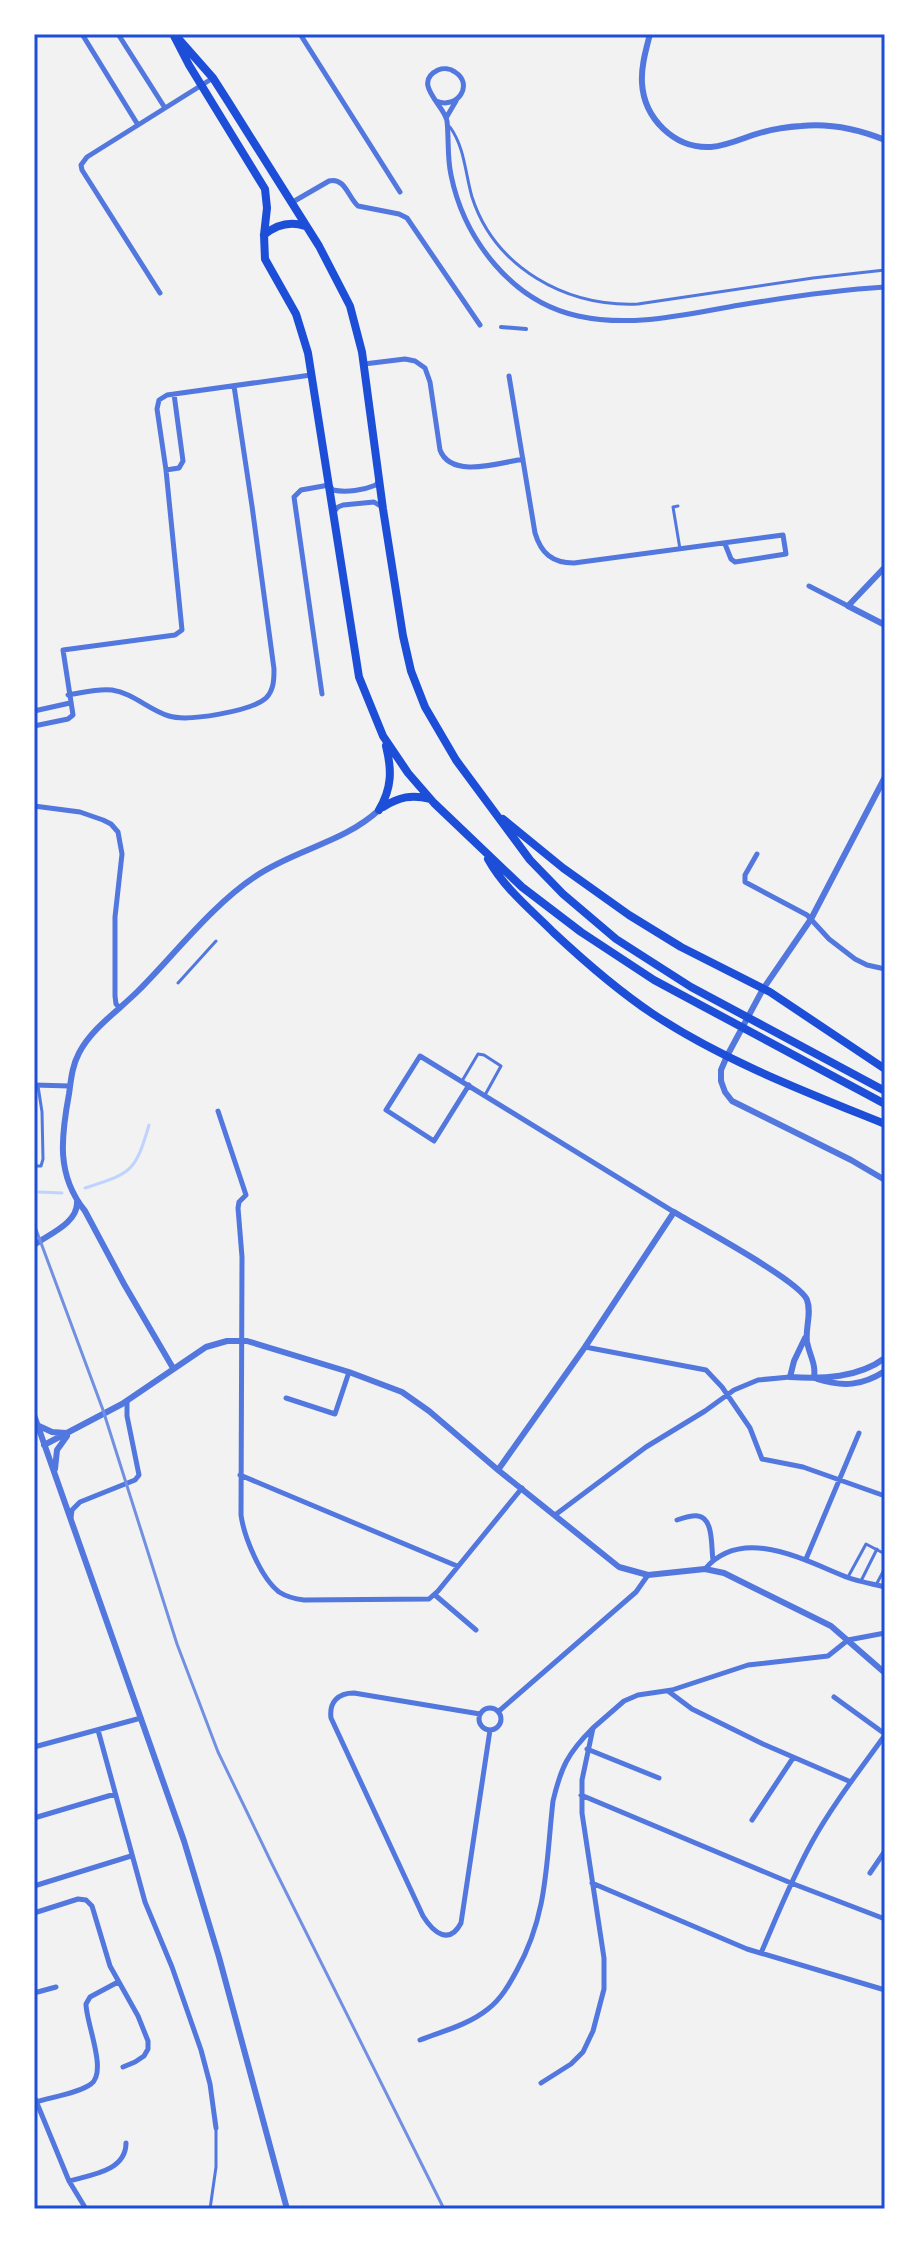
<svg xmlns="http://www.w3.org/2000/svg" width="919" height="2243" font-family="Arial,sans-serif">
<rect width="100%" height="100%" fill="#f2f2f2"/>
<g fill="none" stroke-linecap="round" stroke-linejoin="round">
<path stroke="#bfd3fe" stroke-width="3" d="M85,1188C131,1173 135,1173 149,1125
M39,1192L62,1193"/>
<path stroke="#5277de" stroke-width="3" d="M450,127C465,148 465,173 472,197C495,268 566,307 638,304L813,278L885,270
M678,506L673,507L680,549
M178,983L216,941
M462,1081L478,1054L484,1055L501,1066L485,1095
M34,1166H41L43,1159L42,1112L38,1086
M848,1577L866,1544L885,1554
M861,1581L877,1549
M876,1585L885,1568
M210,2209L216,2167V2128"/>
<path stroke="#5277de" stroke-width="4" d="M501,327L526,329"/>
<path stroke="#5277de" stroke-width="5" d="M82,34L138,125
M118,34L165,108
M300,34L400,192
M436,101C458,110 474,84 455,72C450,68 443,68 438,70C411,83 445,106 447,121C449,139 447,157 451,175C464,239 512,302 578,316C633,328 686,314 740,305C788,297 836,290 885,287
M446,118L456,101
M291,203L329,181C345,177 348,197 358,206L399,214L407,218L480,325
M160,293L82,170L81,165L87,157L213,78
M364,364L405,359L415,361L425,368L430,382L440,450C451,479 499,463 523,459
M509,376L535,533C541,553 552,563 574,563L783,535L786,554L735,562L731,559L725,544
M166,470L179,468L183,461L174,394
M333,513L338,507L343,505L374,502L382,507
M809,586L848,606
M322,694L294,497L301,490L329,485L333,490C346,493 364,490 376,485L379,480
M68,695C82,693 98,688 112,690C133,693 149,710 169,716C188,722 252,711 266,698C274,690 274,679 274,669L252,506L234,386
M34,711L70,703
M34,726L68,719L73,715L63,650L175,635L182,630L166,470L157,409L159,400L167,395L311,375
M34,806L80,812L103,820L111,824L118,832L122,854L115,917V996L116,1004L120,1008
M757,854L745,875V882L807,915L829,939L855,959L867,965L885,969
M34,1085L70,1086
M469,1085L434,1141L386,1110L420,1056L674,1212
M218,1111L246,1195L239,1202L238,1208L242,1257L241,1515C244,1537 261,1578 279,1592C287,1597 295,1599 304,1600L429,1599L438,1591L522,1488
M585,1347L706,1370L722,1387L750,1428L762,1459L803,1467L885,1496
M286,1398L335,1414L349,1372
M240,1475L457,1566
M555,1515L646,1447L705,1411L734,1390L758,1380L790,1377
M71,1518L72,1510L80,1502L135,1480L139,1475L127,1416V1401
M677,1520C683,1518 692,1515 698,1516C714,1518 711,1548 713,1560
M806,1559L859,1433
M705,1569C743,1524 807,1562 849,1578C861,1582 873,1584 885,1587
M435,1595L476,1630
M668,1691L692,1709L763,1744L851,1782
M834,1697L885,1734
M479 1719a11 11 0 1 1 22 0a11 11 0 1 1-22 0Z
M499,1711L636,1592L648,1575
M480,1714L354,1693C338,1693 329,1702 331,1718L423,1916C433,1932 449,1946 461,1923L490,1730
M98,1730L145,1902L172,1967L201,2050L210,2084L216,2128
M34,1747L141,1718
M587,1749L659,1778
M581,1795L791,1883L885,1919
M34,1818L115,1794
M752,1820L793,1758
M870,1873L885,1851
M592,1883L747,1949L885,1990
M34,1886L131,1856
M34,1913L78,1899L86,1900L92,1906L110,1966L138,2016L148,2041V2049L144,2056L135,2062L123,2067
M761,1953C777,1916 792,1878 812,1842C833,1804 860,1770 885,1735
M34,1993L56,1987
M420,2040C443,2031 468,2025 488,2009C501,1999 509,1985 517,1970C548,1914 546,1862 553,1801C561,1767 568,1753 592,1729
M541,2083L571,2064L583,2052L593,2031L604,1989V1958L582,1813V1780L593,1728L624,1701L638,1695L672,1690L748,1665L828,1656L848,1640L885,1633
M34,2096L69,2181L86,2209
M36,2102C52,2097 79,2093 91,2084C108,2072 86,2023 86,2004L90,1997L118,1982
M69,2181C91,2175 126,2171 126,2143"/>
<path stroke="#5277de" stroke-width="6" d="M650,34C646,50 641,66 642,83C644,118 674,149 711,147C725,146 739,140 753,135C768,130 785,127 801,126C830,123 858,129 885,140
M885,567L848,606L885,625
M885,777L811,919L763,989L727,1056L721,1070V1081L725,1092L732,1101L851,1160L885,1180
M34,1245C49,1234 78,1223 77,1202
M805,1338L794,1361L790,1377C823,1379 858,1378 885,1358
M173,1368L124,1284L85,1211C56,1175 61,1137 69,1094C71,1080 72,1066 79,1053C92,1028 118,1011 138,991C176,953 211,906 256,876C296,849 343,843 379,810
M817,1379C843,1387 862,1386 885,1371
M34,1415L184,1841L219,1957L287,2209
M39,1426L52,1432L66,1433
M44,1445L122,1404L206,1347L227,1341H247L349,1372L402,1392L429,1411L498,1470L619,1567L648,1575L705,1569L724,1573L831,1626L885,1673
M55,1469L57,1450L67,1436
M498,1470L585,1347L674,1212C697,1226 800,1281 807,1300C812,1313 805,1328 807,1342C810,1357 816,1363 814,1378"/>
<path stroke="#1d4ed8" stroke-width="8" d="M173,34L189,65L265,189L267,208L264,235L265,259L296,314L308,353L359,677L383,736L408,773L434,803L522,887L581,932L654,980L885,1104
M176,36L213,78L229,103L319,246L350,306L362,352L383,509L403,636L411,671L425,707L456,760L530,860L563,894L616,939L691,987L885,1091
M264,235C276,225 290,221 305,226
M383,807C399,797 412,794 430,799
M379,810C392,788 392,770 386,746
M503,819L563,868L629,915L681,947L770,992L885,1069
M488,859C504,888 530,909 553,932C584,961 617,990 653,1014C724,1061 806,1092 885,1124"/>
<path stroke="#7290e2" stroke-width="3" d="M34,1224L103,1410L177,1644L218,1752L272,1864L444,2209"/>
</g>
<rect width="919" height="2243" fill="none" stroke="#ffffff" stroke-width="72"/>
<rect x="36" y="36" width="847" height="2171" fill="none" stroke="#1d4ed8" stroke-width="3"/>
</svg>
